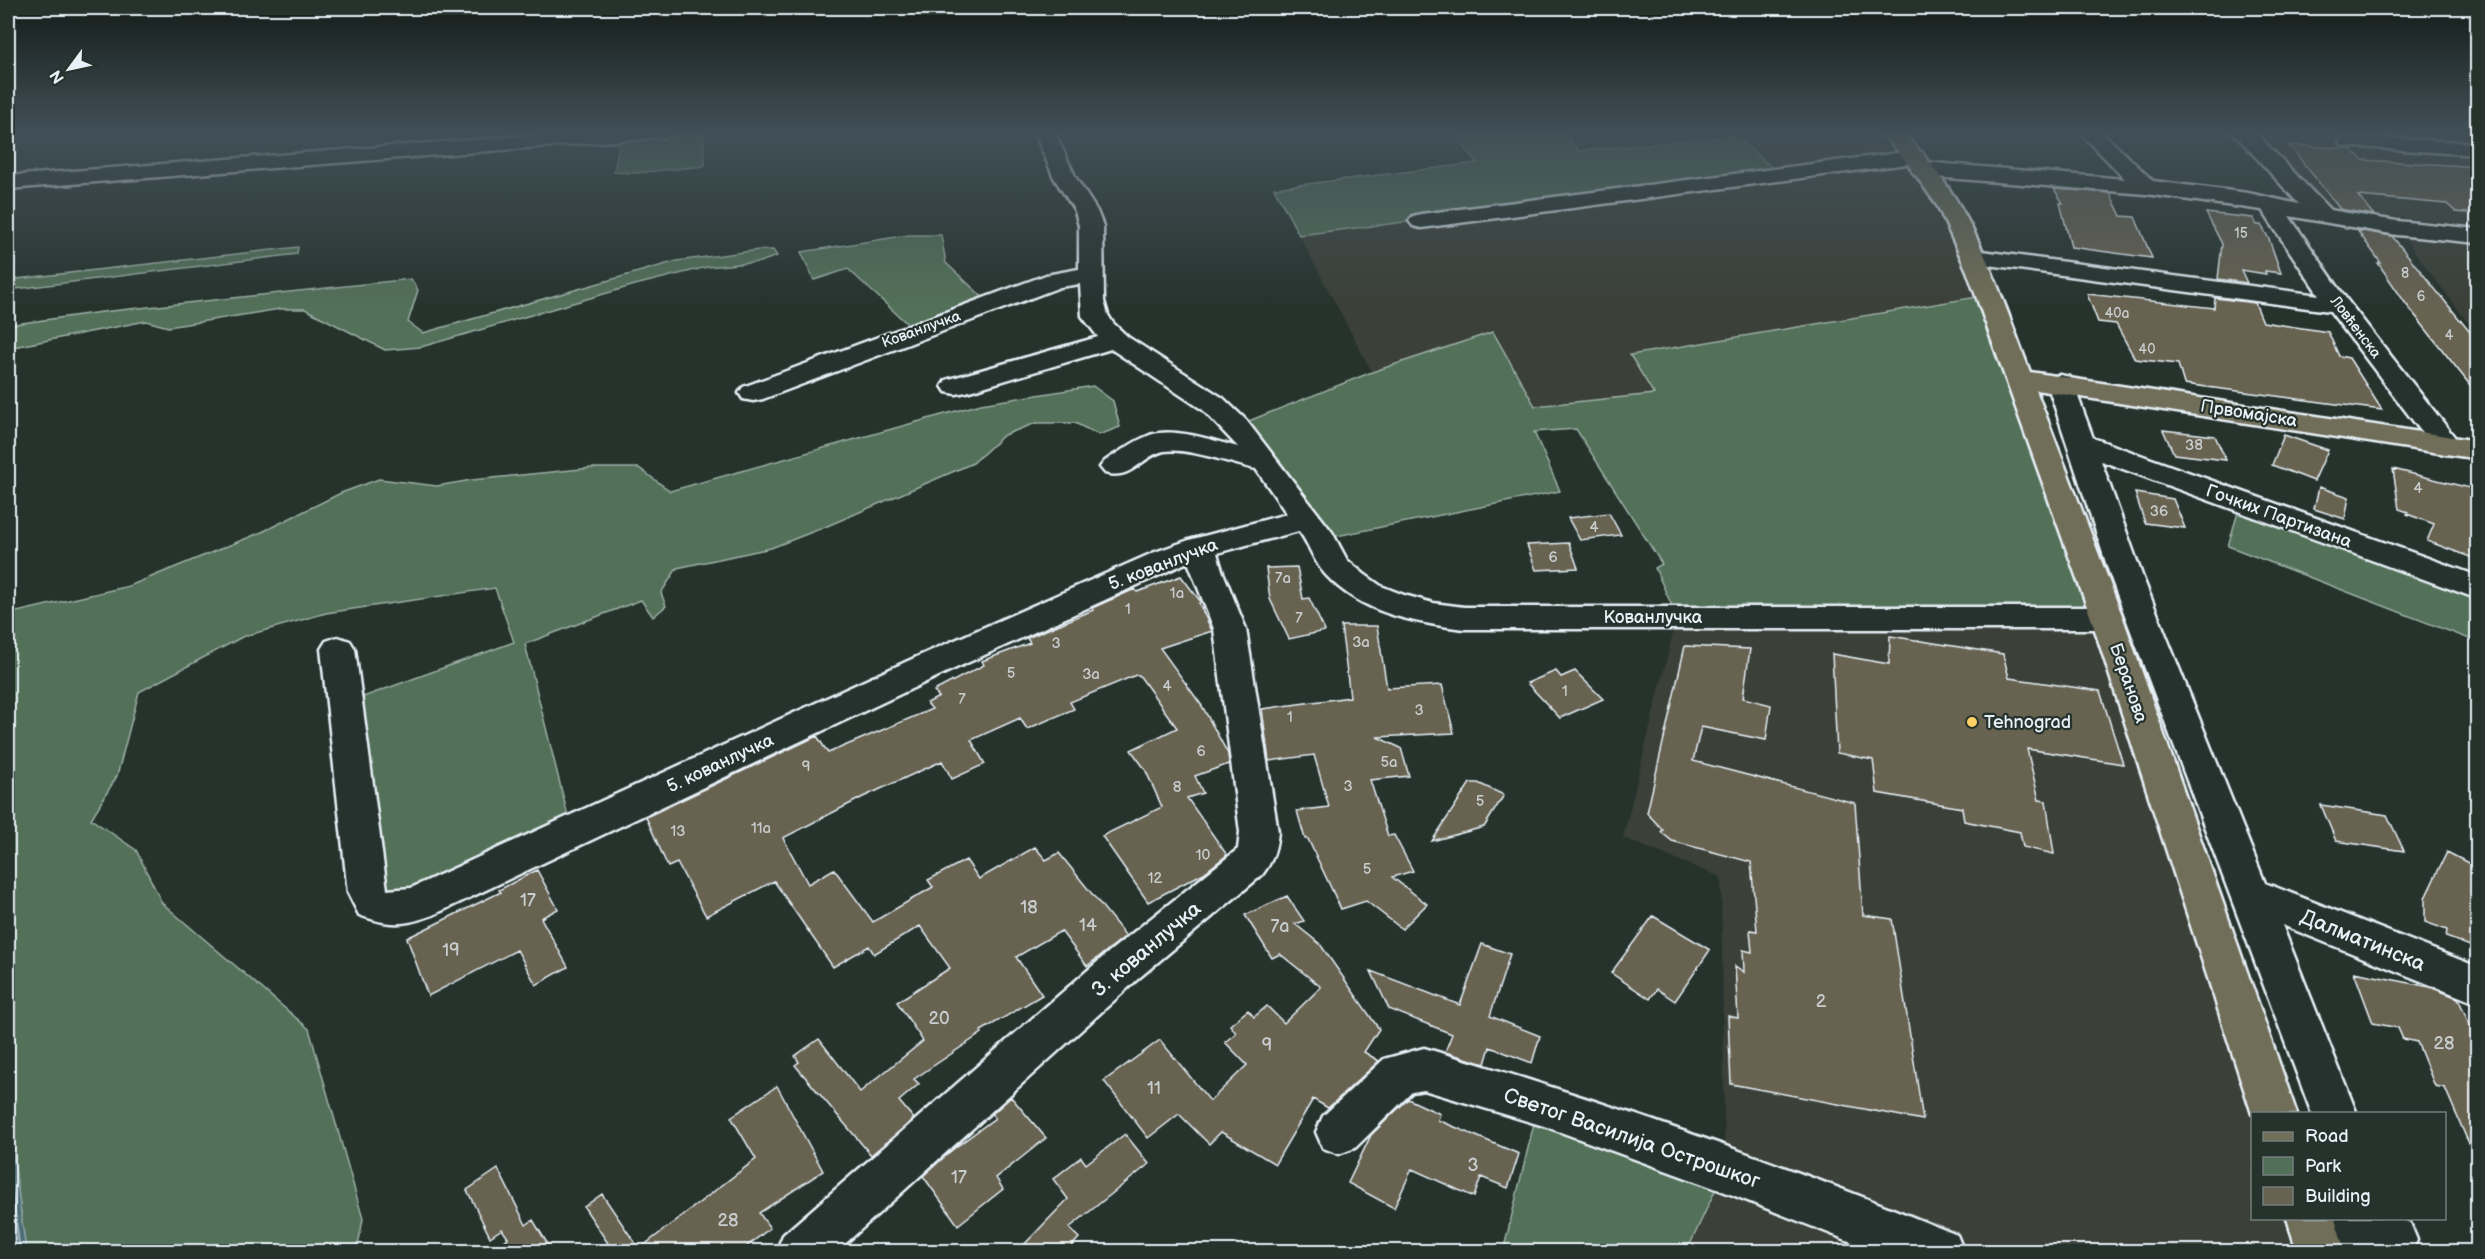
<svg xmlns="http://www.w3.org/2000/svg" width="2485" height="1259" font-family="'Balsamiq Sans',sans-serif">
<rect width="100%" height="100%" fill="#26332d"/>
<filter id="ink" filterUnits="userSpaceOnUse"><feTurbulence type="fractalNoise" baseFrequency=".0167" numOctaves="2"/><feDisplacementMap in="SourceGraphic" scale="12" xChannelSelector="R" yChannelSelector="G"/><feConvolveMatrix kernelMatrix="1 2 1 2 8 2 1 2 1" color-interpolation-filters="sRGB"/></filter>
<g filter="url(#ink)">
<path fill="#3a4138" d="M1562,131H1891L1914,157L1989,295L1630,355L1654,394L1534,406L1493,333L1372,372L1299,235L1421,221L1735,136L1579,151Z
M2251,131H2477V227L2321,207Z
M2397,228L2477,236V335Z
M1677,617L2107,618L2252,1114V1218L2311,1219L2321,1251H1687L1725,1169L1721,877L1623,838Z"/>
<path fill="#527058" stroke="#9db0a8" stroke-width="1.5" d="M664,131H703L705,166L635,173L614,172L621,134Z
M1452,131H1562L1579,151L1735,136L1782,176L1299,235L1274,188L1477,163Z
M909,235H941L946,263L990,304L915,331L848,269L814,280L801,252Z
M298,247L297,254L8,290V280Z
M759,250H773L777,256L760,262L707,267L635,285L421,347L385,350L305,309H280L168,327L146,321L8,348V325L102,312L411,279L418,290L408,322L423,333L677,261Z
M1989,295L2107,618L1677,617L1655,568L1662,564L1576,429L1534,432L1560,491L1322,539L1236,426L1372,372L1493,332L1535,406L1654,394L1630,355Z
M1093,386L1113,401L1120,427L1099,435L1075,423H1036L1004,435L973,463L825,527L771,548L677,568L661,593L666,606L653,617L641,600L525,644L572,832L385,908L344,704L514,642L495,588L326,613L242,637L139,692L117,776L91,819L136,850L162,903L309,1029L363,1219L357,1251H26L8,1116V614L129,586L262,532L341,493L379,479L437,486L472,480L592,468H639L670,491L981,404Z
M2241,502L2477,588V642L2228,546Z
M1540,1098L1725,1169L1687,1251L1503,1252Z"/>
<path fill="#4e6e75" stroke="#8ca2a9" stroke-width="1.5" d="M8,1116L26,1251H8Z"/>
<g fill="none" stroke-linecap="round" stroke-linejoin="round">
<path stroke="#aabdc4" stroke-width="2" d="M8,1160L20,1252"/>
</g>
<path fill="#686251" stroke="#e8f1f8" stroke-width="1.5" d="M2289,145L2350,149L2363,160L2466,166L2478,177V214L2456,212L2447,204L2358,196L2374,215L2340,209Z
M2054,189L2110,193L2121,216L2135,217L2152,258L2071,247L2060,203H2063Z
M2206,213L2253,218L2257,225H2261L2269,239L2281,273L2265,271L2266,274L2241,270L2247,283L2218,279L2222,244Z
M2357,230L2392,236L2478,342V395L2406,304L2378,263H2381Z
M2087,294L2214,308L2215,298L2255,303L2263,322L2328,332L2339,356L2349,358L2382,410L2184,384L2178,364L2135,359L2116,324L2098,322Z
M2163,430L2215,436L2226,460L2174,454Z
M2284,435L2328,450L2314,481L2272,465Z
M2393,469L2478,490V560L2427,541L2434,524L2407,514L2408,512L2399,509Z
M2319,487L2349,497L2345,519L2314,509Z
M2135,493L2173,499L2185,528L2145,523Z
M1609,513L1621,535L1580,540L1568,518Z
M1569,543L1578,568L1536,570L1527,545Z
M1297,567L1303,599L1309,598L1325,631L1289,639L1270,599L1266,568Z
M1181,576L1201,602L1199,603L1212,631L1160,648L1202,706L1228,754L1229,764L1195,776L1203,793L1187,798L1227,855L1204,873L1148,902L1102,836L1162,807L1145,769L1131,750L1177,728L1139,675H1136L1070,702L1074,709L1027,729L1020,718L971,740L985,764L952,779L942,761L863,797L783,838L808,884L834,869L873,922L933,887L928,880L966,860L979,879L1035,847L1046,860L1059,853L1126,936L1087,966L1061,931L1016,957L1042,995L981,1031L982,1033L914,1079L919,1084L899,1101L914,1119L871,1155L795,1065L799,1062L795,1056L819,1039L860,1092L923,1041L897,1002L950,968L920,926L874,954L869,946L833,967L774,881L706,916L677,863L668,867L646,817L817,736L828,753L932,709L927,703L939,697L934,691L984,665L982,661L1030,643L1027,638L1093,610L1092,608L1135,589L1137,592Z
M1341,626H1377L1387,688L1442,685L1454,733L1377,737L1401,748L1409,776L1370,780L1388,836L1394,835L1413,871L1392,877L1427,904L1402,929L1366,901L1341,909L1308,839H1305L1297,811L1329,807L1314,755L1269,761L1262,709L1350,697Z
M1890,636L2003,654L2009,678L2100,691L2123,764L2027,749L2039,800L2046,801L2054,854L2023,847L2020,832L1964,821L1962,808L1877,793L1873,760L1837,753L1832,654L1889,664Z
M1685,646L1750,649L1743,698L1771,705L1766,740L1701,727L1693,761L1855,803L1863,915L1892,919L1923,1120L1731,1084L1728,1016L1738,1018L1735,966L1744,972L1743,950L1752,952L1750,930L1757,931L1751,862L1672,841L1661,832L1663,830L1647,813Z
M1556,671L1561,677L1575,671L1603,699L1560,718L1527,683Z
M1470,783H1478L1504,795L1484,827L1432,841Z
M2321,805L2387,815L2404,851L2336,841Z
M2447,852L2478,868V949L2446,937L2447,930L2425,922V898Z
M537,870L558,909L541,918L568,967L536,985L517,950L428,996L407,938L501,892L499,890Z
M1287,896L1304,921L1295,924L1320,944L1379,1029L1364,1052L1379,1061L1328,1108L1313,1099L1275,1164L1221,1132L1209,1144L1179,1114L1148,1138L1104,1081L1160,1040L1210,1101L1247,1065L1225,1042L1236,1033L1230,1025L1248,1010L1254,1017L1267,1006L1284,1023L1321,987L1280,954L1272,958L1245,915Z
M1653,916L1710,950L1675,1001L1657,989L1650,999L1611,973Z
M1482,944L1510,954L1490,1016L1540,1036L1532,1063L1490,1047L1485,1064L1445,1052L1452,1034L1389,1009L1371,971L1460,1005Z
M2354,972L2430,987L2458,998L2478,1044V1165L2445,1088L2435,1086L2417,1042L2403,1039L2398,1028L2373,1023Z
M777,1086L823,1171L759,1213L770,1228L741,1251H613L584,1207L602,1194L639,1249L756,1159L731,1117Z
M1011,1097L1046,1138L996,1178L1003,1189L958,1225L923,1176L952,1150L995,1118L992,1114Z
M1408,1099L1440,1114L1438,1120L1519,1154L1508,1188L1481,1177L1474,1197L1412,1169L1394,1208L1348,1183L1371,1135Z
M1125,1134L1149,1164L1069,1228L1079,1238L1067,1251H1018L1068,1199L1053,1179L1081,1157L1086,1164Z
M498,1169L526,1225L533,1220L552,1251H491L508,1238L502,1229L490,1237L467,1190Z"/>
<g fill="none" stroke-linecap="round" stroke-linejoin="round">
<g stroke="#e8f1f8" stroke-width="5">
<path id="minor" d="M586,131H674L671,135L664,137L8,189V176Z
M1034,131H1054L1076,178L1097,211L1103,226L1104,301L1108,315L1113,323L1128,337L1223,398L1246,420L1332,532L1347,560L1364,574L1381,586L1404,595L1433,603L1464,607H2107L2119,610L2123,618L2119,626L2107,629H1464C1415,623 1360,613 1325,574C1314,562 1309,544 1299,531L1217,553L1222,570L1246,629L1278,832C1276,850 1273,861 1262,875L1140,977L836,1252H776L783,1235L1110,951L1238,849L1240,832L1214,629L1188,562L945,673L433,915C403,926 389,926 359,915L348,893L321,649L326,641L338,637L350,641L355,649L387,890L411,888L921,655L1155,552L1189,540L1287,514L1256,469C1233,464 1186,447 1164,451C1141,456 1132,481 1105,473L1100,467L1105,461C1119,452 1134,441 1150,435C1175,427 1214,441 1238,447L1203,410L1111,349L966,392L956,394L946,392L942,386L946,380L1098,337L1082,316L1080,284L1060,287L763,399L753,401L743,399L739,393L743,387L1046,275L1079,269V226L1075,211L1054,178Z
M2079,131H2101L2153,181L2248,193L2299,204L2232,131H2254L2330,210L2397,221L2478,229V243L2397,235L2289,216L2347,300L2456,439L2460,445L2456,451L2446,454L2436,451L2330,311L1966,262L1962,257L1966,252L1974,250L2319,295L2262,210L2146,194L1922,176L1914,174L1911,169L1914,164L1922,162L2125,179Z
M2350,136L2478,143V155L2343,146L2339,142L2343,138Z
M1914,151L1922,152L1925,157L1922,162L1421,228L1413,226L1409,221L1413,216L1421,214Z
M2060,375L2070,377L2073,383L2093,438L2478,576V599L2101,461L2143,578L2265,883L2478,967V1004L2282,925L2357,1114H2312L2111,578L2047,383L2050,377Z
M1424,1048C1604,1101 1783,1163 1957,1235L1964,1252H1877L1725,1192L1544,1126L1424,1090L1412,1092L1355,1148L1339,1154L1323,1148L1316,1132L1323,1116L1384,1059Z
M2295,1218H2399L2410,1223L2417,1240L2412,1252H2311L2297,1246L2290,1229Z"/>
</g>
<g stroke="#e8f1f8" stroke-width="5">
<path id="major" d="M1881,131H1902C1923,154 1945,180 1961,208C1990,259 2009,317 2030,372L2478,441V459L2036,390L2123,618L2297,1114H2252L2091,618L1967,271L1938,207L1906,161Z
M2287,1218H2335L2345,1252H2297Z"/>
</g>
<use href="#minor" fill="#26332d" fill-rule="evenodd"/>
<use href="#major" fill="#706e59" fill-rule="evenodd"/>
</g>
</g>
<linearGradient id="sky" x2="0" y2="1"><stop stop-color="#151c19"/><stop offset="0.43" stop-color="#415057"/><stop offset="1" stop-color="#415057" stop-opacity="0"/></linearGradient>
<rect width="2485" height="307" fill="url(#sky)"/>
<circle fill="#ffd166" stroke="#26332d" stroke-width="2" cx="1972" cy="722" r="6"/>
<g text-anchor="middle" stroke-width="4.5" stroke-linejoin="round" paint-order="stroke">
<g font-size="14" fill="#c8cdce">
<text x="2241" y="238">15</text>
<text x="2405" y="278">8</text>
<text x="2421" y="301">6</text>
<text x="2117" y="318">40a</text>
<text x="2449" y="340">4</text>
<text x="2147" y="354">40</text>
</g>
<g font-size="15" fill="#e8f1f8" stroke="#26332d">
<text transform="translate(2356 327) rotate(53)" y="5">Ловћенска</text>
<text transform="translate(921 329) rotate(-20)" y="5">Кованлучка</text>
</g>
<g font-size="15" fill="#c8cdce">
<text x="2194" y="450">38</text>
<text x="2418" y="493">4</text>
<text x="2159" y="516">36</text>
<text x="1594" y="532">4</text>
<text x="1553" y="562">6</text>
<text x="1283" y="583">7a</text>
<text x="1177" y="598">1a</text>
<text x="1128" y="614">1</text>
<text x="1299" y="623">7</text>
<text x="1361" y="647">3a</text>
<text x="1056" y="648">3</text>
<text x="1011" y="678">5</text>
<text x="1091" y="679">3a</text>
<text x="1167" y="691">4</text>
<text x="1565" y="696">1</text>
<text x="962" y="704">7</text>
<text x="1419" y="715">3</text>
<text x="1290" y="722">1</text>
<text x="1201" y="756">6</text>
<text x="1389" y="767">5a</text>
<text x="806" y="771">9</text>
<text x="1348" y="791">3</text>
<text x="1177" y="792">8</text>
<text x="1480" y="806">5</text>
<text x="761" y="833">11a</text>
<text x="678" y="836">13</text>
<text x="1203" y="860">10</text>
<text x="1367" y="874">5</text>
<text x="1155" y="883">12</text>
</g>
<g font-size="18" fill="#e8f1f8" stroke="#26332d">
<text transform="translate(2249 413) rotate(9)" y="6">Првомајска</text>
<text transform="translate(2279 516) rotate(20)" y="6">Гочких Партизана</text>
<text transform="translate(1163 564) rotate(-21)" y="6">5. кованлучка</text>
<text x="1653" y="623">Кованлучка</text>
<text transform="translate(2129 683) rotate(71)" y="6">Беранова</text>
<text transform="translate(720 763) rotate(-25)" y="6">5. кованлучка</text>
</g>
<g font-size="18" fill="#e8f1f8" stroke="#26332d" text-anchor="start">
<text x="1984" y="728">Tehnograd</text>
</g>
<g font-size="18" fill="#c8cdce">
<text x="528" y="906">17</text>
<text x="1029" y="913">18</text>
<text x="1088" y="931">14</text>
<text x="1280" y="932">7a</text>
<text x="451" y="956">19</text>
<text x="1821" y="1007">2</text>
<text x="939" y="1024">20</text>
<text x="2444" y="1049">28</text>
<text x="1267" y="1051">9</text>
<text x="1154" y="1094">11</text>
<text x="1473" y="1171">3</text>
<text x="959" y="1183">17</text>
<text x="728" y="1226">28</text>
</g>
<g font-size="21" fill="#e8f1f8" stroke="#26332d">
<text transform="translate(2363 940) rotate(22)" y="7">Далматинска</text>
<text transform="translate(1146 949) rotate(-40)" y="7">3. кованлучка</text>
<text transform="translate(1632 1138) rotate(19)" y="7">Светог Василија Острошког</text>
</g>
</g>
<rect width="2485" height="1259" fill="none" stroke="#26332d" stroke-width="30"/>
<rect x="15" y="15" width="2455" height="1229" fill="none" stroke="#e8f1f8" stroke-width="2" filter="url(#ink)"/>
<rect x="2251" y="1112" width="195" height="108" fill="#26332d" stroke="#747f7e" stroke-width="1.5"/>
<rect x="2263" y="1132" width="30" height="9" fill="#706e59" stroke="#747f7e" stroke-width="1.5"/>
<text x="2305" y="1142" font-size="18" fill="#e8f1f8">Road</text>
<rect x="2263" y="1157" width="30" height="18" fill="#527058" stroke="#747f7e" stroke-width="1.5"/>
<text x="2305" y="1172" font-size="18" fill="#e8f1f8">Park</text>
<rect x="2263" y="1187" width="30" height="18" fill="#686251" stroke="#747f7e" stroke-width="1.5"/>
<text x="2305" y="1202" font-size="18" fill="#e8f1f8">Building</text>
<g transform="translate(69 69) rotate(237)" stroke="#26332d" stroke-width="4.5" paint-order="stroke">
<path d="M0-4.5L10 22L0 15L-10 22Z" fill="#e8f1f8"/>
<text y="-9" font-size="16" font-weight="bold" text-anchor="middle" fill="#e8f1f8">N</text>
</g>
</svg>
